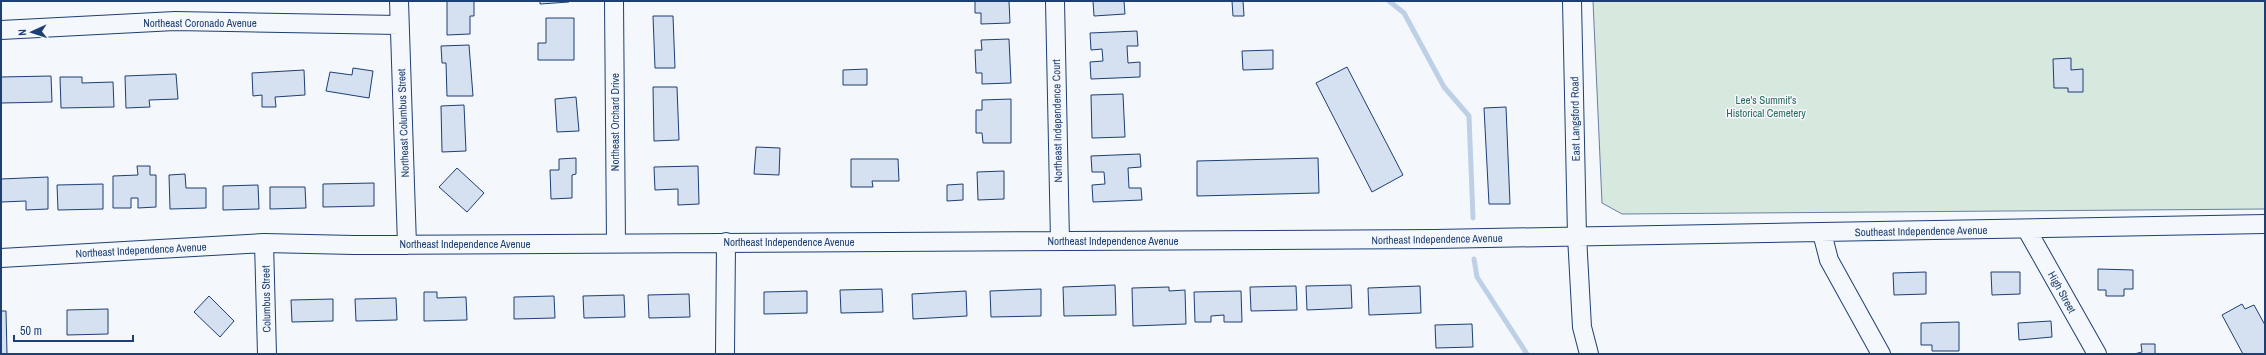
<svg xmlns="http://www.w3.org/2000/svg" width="2266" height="355" font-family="'Archivo Narrow',sans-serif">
<rect width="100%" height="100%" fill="#f4f7fb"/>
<path fill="#d7e8df" stroke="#687fa3" d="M1593,1H2265V209L1622,214L1602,203Z"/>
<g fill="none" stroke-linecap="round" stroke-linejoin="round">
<path stroke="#bed0e5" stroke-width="5" d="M1389,1L1404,13L1444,87L1469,116L1473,218
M1474,259L1477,277L1527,354"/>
</g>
<path fill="#d5e0f0" stroke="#1d3f73" d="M447,1H474V16H470V34L447,35Z
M540,1H569V2L540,4Z
M975,1H1009L1010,23L981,24V13H975Z
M1093,1H1124L1125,14L1094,16Z
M1232,1H1243L1244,16H1233Z
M653,16H673L675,68H655Z
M546,18H574V60H538V43H546Z
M1137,31L1138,46H1127L1128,63L1140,62V77L1091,79L1090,62L1103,61L1102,49L1091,50L1090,33Z
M1009,39L1011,83L982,84V73H976L975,50H982L981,40Z
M469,45L473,96H447L446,63H442L441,46Z
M1273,50V69L1243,70L1242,51Z
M2071,58V70L2083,69V92H2068V88H2054L2053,59Z
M1347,67L1403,175L1372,192L1316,83Z
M353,68L373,71L369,98L326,91L330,72L352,75Z
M867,69V85H843V70Z
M304,70L305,95L275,97L276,107H262V95L253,96L252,73Z
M176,74L178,99L149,100L150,107L126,108L125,76Z
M51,76L52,102L1,103V77Z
M60,77H82V83L113,82L114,107L61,108Z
M653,87H677L679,140L654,141Z
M1123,94L1125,137L1092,138L1091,95Z
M576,97L579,131L557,132L555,99Z
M1011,99V143H983L982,133H976V110H982V100Z
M464,105L466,151L442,152L441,106Z
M1506,107L1510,204H1489L1484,108Z
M756,147L780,148L779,175L754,174Z
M1140,154L1141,167L1128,168L1129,188H1141L1142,200L1093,202L1092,185L1105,184L1104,172H1092L1091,156Z
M576,158V174L572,175V198L551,199L550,170H559V159Z
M1318,158L1319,193L1197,196V161Z
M851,159H898L899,181H872L873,187H851Z
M137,166H150V175H156V207L138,208V198H131V208H113V176L138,175Z
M698,166L699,204L678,205V189L655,190L654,167Z
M457,168L484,193L467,212L439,187Z
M1004,171V199L978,200L977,172Z
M185,174L186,188H206V208L170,209L169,175Z
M48,177V209L26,210V201L1,202V179Z
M374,183V206L323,207V184Z
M103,184V209L58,210L57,185Z
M963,184V200L947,201V185Z
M258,185L259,209L223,210V186Z
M270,187H305L306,208L270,209Z
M2098,269L2133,270V289H2124V296H2106V290H2098Z
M1926,272V294L1894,295L1893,273Z
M1991,272H2020V294L1992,295Z
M1115,285L1116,315L1064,316L1063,287Z
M1351,285L1352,308L1307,310L1306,286Z
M1296,286L1297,310L1251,311L1250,287Z
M1420,286L1421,313L1369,315L1368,288Z
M1169,287V291L1185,290L1186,324L1133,326L1132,288Z
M882,289L883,312L841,313L840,290Z
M1041,289V316L991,317L990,291Z
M807,291V313L764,314V292Z
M966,291L967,316L913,319L912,294Z
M1241,291L1242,322H1224V315L1211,316V322H1195L1194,292Z
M424,292H437V298L466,297L467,320L424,321Z
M689,294L690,317L649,318L648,295Z
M624,295L625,317L584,318L583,296Z
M209,296L234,321L220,337L194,312Z
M554,296L555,318L514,319V297Z
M396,298L397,320L356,321L355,299Z
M333,299V321L292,322L291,300Z
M2242,304L2245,309L2254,305L2265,325V354H2243L2222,315Z
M108,309V334L67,335V310Z
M1,311H6L7,354H1Z
M2051,321L2052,337L2019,340L2018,323Z
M1959,322V351H1932V345H1921V323Z
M1472,324L1473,347L1436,348L1435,325Z
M2141,344H2155V354H2134L2142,352Z"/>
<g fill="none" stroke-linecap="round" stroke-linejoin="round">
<g stroke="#1d3f73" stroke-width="20">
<path id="minor" d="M399,1L407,245
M614,1L616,243
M1055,1L1060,241
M1572,1L1577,236L1582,327L1589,354
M1,30L175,21L399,25
M2027,230L2097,354
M1822,233L1829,260L1881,354
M264,243L267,354
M1,258L264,243L354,245L1435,239L2265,224
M725,354L726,242"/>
</g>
<use href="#minor" stroke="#f4f7fb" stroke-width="18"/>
</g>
<g text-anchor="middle" stroke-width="3" stroke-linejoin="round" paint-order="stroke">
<g font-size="11" fill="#1d3f73" stroke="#f4f7fb">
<text x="200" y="27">Northeast Coronado Avenue</text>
<text transform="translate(1575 119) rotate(-91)" y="4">East Langsford Road</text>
<text transform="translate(1057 121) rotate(-91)" y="4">Northeast Independence Court</text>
<text transform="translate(615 122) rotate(-90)" y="4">Northeast Orchard Drive</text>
<text transform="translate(403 123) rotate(-92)" y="4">Northeast Columbus Street</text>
<text transform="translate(1921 231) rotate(-1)" y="4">Southeast Independence Avenue</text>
<text transform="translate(1437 239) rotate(-1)" y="4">Northeast Independence Avenue</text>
<text x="1113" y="245">Northeast Independence Avenue</text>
<text x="789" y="246">Northeast Independence Avenue</text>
<text x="465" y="248">Northeast Independence Avenue</text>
<text transform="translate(141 250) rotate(-3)" y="4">Northeast Independence Avenue</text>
<text transform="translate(2062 292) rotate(61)" y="4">High Street</text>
<text transform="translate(266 299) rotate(-91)" y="4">Columbus Street</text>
</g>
<g font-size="11" fill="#2c6c60" stroke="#f4f7fb">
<text x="1766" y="104">Lee's Summit's<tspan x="1766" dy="13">Historical Cemetery</tspan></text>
</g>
</g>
<rect width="2266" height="355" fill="none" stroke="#1d3f73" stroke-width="4"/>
<g transform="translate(32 32) rotate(267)" stroke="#f4f7fb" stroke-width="3" paint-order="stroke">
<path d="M0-3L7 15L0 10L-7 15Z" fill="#1d3f73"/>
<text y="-6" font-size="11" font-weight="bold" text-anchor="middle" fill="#1d3f73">N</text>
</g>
<path d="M14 335v6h119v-6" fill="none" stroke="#1d3f73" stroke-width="2"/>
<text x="20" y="335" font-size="12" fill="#1d3f73" stroke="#f4f7fb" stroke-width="3" paint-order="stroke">50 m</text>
</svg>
